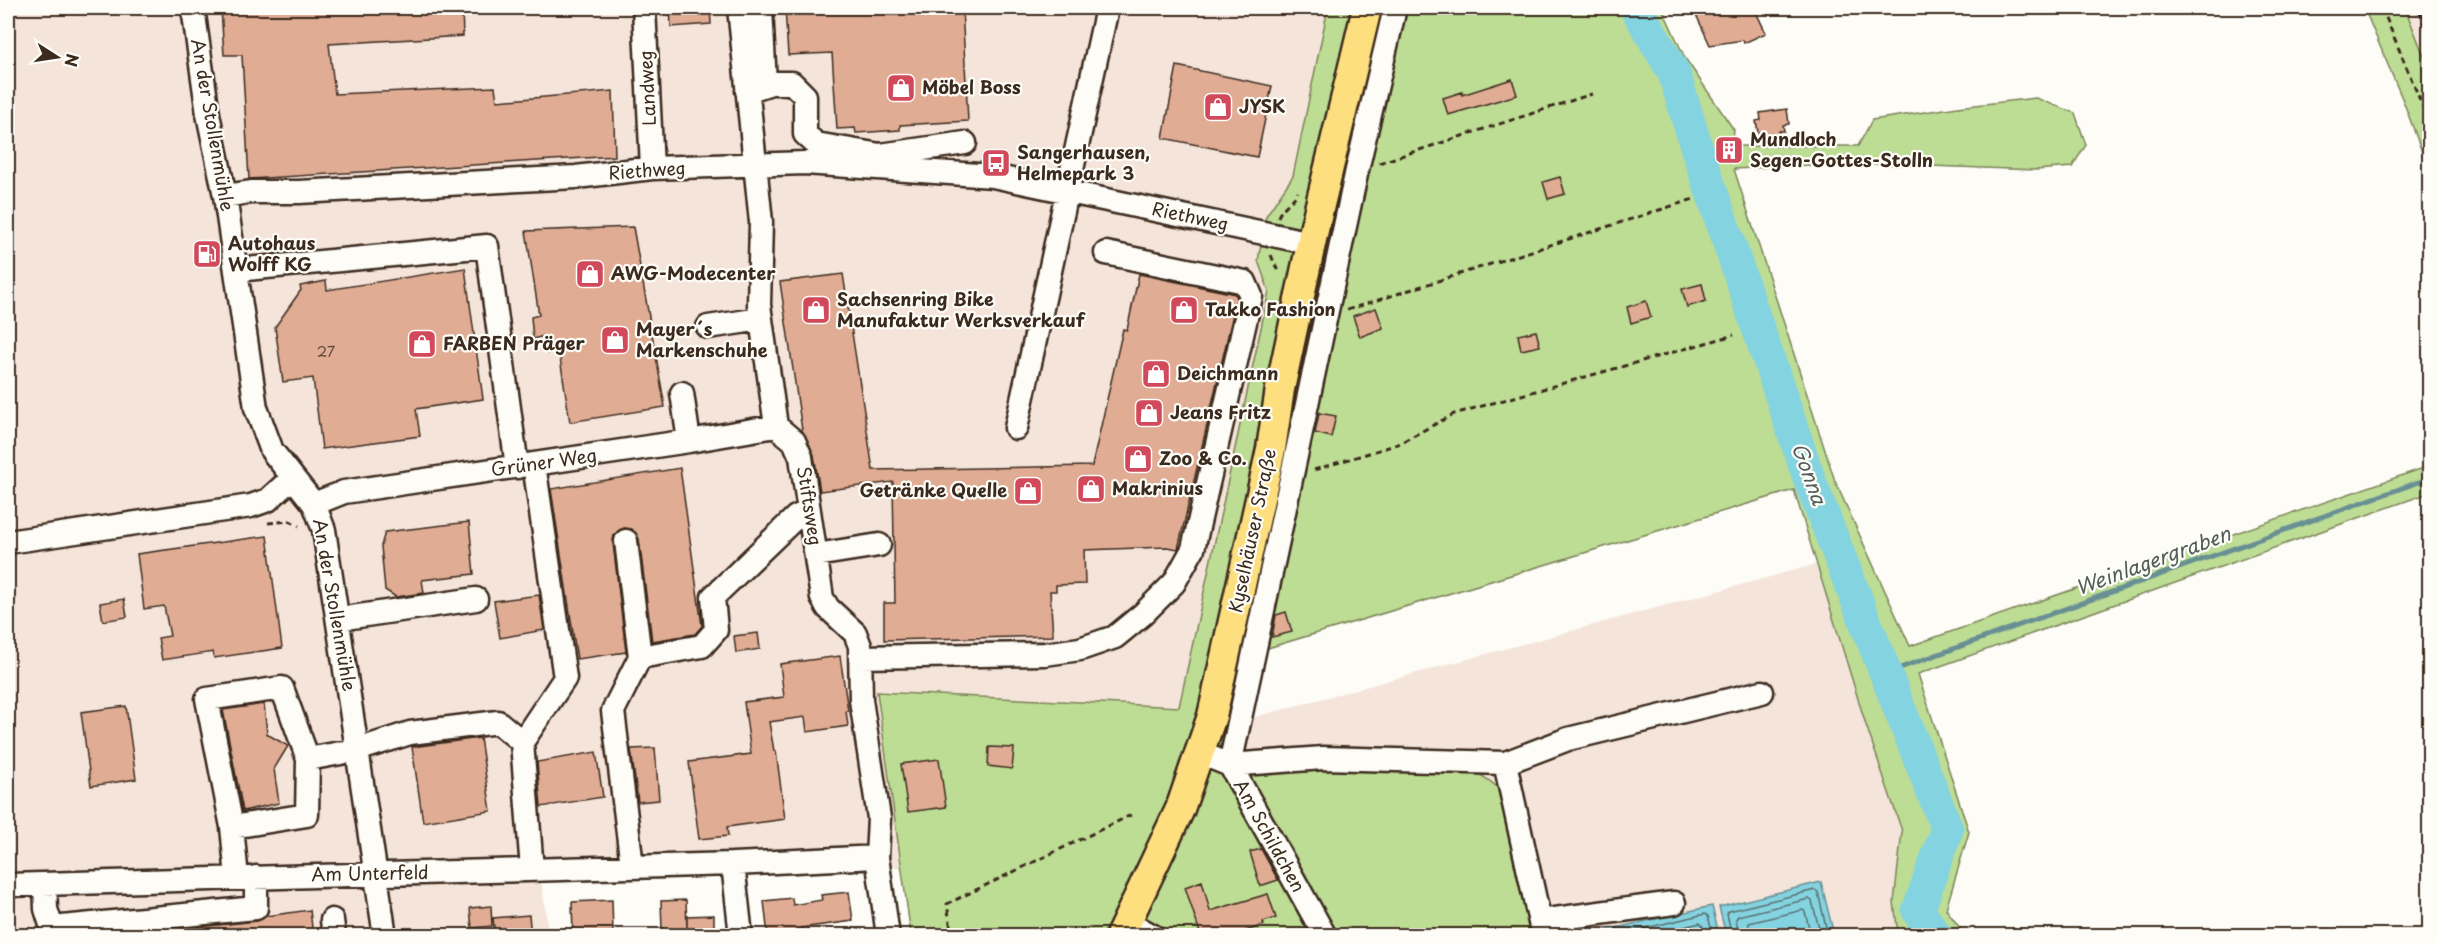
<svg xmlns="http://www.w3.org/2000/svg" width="2437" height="943" font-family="'Playpen Sans',sans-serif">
<rect width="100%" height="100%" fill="#fdfcf7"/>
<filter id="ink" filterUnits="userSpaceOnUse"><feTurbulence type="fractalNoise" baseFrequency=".0167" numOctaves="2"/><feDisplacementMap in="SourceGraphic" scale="12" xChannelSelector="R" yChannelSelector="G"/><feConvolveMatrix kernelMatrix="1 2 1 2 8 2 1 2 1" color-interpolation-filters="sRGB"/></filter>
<g filter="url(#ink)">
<path fill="#f4e4d9" d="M8,8H1328L1293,176L1266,216L1258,261L1269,291L1179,707L878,692L902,867L541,880L549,935H8Z
M2405,8H2429V69Z
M1817,564L1866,725L1902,832L1894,902L1898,935H1335L1246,776L1243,747L1244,720Z"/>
<path fill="#bddc94" stroke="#7c8359" stroke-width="1.5" d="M1328,8H1662L1685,58L1734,130L1732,146H1858L1872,120L1958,107L2036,98L2075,113L2086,145L2072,167L2036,170L1851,163L1734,169L1835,481L1910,646L2429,466V493L1918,674L1969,832L1946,909L1965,935H1898L1894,902L1902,831L1866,725L1794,490L1261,650L1243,747L1247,757L1246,776L1318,762L1469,770C1483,775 1492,781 1502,792L1533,925L1527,935H911L877,692L1179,707L1269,291L1258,261L1266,216L1293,176Z
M2364,8H2405L2429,69V171L2404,103Z"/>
<path fill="#84d3e1" stroke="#678f93" stroke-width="1.5" d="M1821,882L1834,935H1726L1719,907Z
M1712,906L1719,935H1585Z"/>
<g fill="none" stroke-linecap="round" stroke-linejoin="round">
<path stroke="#586e6c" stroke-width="1.5" d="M1612,936L1705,914L1708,916L1713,936
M1646,936L1700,923L1702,925L1705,936
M1732,936L1727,914L1729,911L1815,890L1818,892L1828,936
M1739,936L1736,919L1738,916L1809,899L1812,901L1821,936
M1748,936L1749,923L1803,910L1805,912L1811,936"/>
<path stroke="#678f93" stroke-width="5" d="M1700,156L1727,153
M1886,673L2430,478"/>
<path stroke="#84d3e1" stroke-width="33" d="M1636,8L1674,73L1697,149L1811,484L1947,829L1918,911L1936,936"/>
</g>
<path fill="#e0ac94" stroke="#3b2a1e" stroke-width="1.5" d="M221,8H462L463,36L329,44L335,94L495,87L497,101L613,91L615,156L249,179L242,55H224Z
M670,8H710L711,24L671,27Z
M785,8H962L968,121L900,125V130L856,133L855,128L837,129L832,53L788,55Z
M1693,8H1754L1766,33L1744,43L1743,40L1710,45Z
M1177,66L1272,86L1257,157L1163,138Z
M1512,79L1517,95L1448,115L1443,98L1462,92V95Z
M1787,109L1789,124L1783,125L1784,131H1779V135L1759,138L1756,121L1761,120L1760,113Z
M1560,177L1565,194L1548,199L1543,182Z
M633,227L665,407L570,422L559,352L546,353L544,336L533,339L531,317L539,315L526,231Z
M465,268L483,399L416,409L420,436L322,449L313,378L283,382L275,327L301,290L300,286L326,281L327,290Z
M843,274L873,470L1092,466L1123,329L1127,330L1139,274L1235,294L1237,297L1178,549L1167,547L1084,550L1085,584L1056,585V591H1050L1053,636L884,640V603H895L893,482L820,491L814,455L802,430L780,282Z
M1702,284L1706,301L1687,307L1682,289Z
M1646,301L1651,317L1631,323L1627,307Z
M1376,308L1383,328L1360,337L1353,316Z
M1536,331L1540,346L1521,350L1518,335Z
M1319,413L1336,416L1331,437L1315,433Z
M680,468L702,626L695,634L652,641L639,539L632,529L624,528L614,535L613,543L626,652L577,659L551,489Z
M469,522L474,574L422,580L424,593L396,597L385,590L381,546L385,532Z
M267,536L282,648L214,658L213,652L162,660L158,638L170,636L164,606L144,609L137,554Z
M539,595L544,630L500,638L494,601Z
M124,599L127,617L103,621L100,603Z
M1286,612L1292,632L1272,637L1276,615Z
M758,633L760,649L736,653L734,636Z
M840,656L848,711H846L848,726L807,732L805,717L769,722L774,751H776L785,819L727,827L728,836L699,839L689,762L751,754L744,702L784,697L780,664Z
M264,704L267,734L288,746L274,769L279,803L243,811L223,710Z
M126,706L136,779L91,786L81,712Z
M480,738L491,811L423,822L412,747Z
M989,747L1014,748L1012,769L988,766Z
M655,748L659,800L638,802L631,749Z
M596,752L603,797L541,807L537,762Z
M939,759L946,807L908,812L901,764Z
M1261,849L1278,880L1260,886L1250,852Z
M1202,881L1210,911L1268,894L1276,918L1263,922L1264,925L1230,936H1201L1185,887Z
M849,892L853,921L801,928L802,936H768L764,901L792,898L793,905L822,900L821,895Z
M612,900L613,933L573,935L572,902Z
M686,900L687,929L662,930L661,901Z
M491,906L492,926L472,928L470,908Z
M310,910L313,936H199L198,927L257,921L266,916Z
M529,915L531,936H495L493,918Z
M714,915V936H687V916Z"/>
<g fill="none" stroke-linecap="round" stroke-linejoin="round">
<g stroke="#3b2a1e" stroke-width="27">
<path id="minor" d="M193,8L208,114L225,196L256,408L272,451L314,504L324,530L385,936
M644,8L652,168
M739,8L761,222L759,305L776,426L794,441L801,457L822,598L828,608L855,633L860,646L861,700L879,818L877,857L888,936
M761,8L765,84
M1395,8L1357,170L1230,765L1323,758L1505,763L1568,739L1762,692
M747,91L771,83H792L805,96V134L816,144L880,155
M878,168L880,155L965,143
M225,196L251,192H299L576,177L652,168L805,163L993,176L1311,243
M236,270L487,246L517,467
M708,327L761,319
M682,393L689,441
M1016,428L1107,8
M314,504L344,492L689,441L776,426
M626,541L640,657
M8,542L251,506L268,500L292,478
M816,555L879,545
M338,619L476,599
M861,657L1045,654L1080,649L1115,637L1143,614L1174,583L1193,549L1251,296L1245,282L1106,253
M522,742L565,678L534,464
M1200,753L1230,765L1325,936
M308,759L282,688L207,699L232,827L307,815L308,759L357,750L410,733L498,722L522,742L532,870
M1505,763L1543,936
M232,827L237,878
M733,864L741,936
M632,866L613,711L640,657L702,646L716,630L713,597L796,517L809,511
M45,884L46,909L52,928L256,908V877
M8,885L733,864L877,857
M332,920L334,936
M1540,921L1674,903
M1128,922L1153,936"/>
</g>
<g stroke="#3b2a1e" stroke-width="33">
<path id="major" d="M1120,936L1180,809L1212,716L1271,449L1280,389L1314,230L1367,8"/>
</g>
<path stroke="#3b2a1e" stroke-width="3" stroke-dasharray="6 4.5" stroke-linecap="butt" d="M2382,8L2430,124
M1379,163L1592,94
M1278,217C1282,206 1293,202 1298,192
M1271,255L1279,274
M1347,310L1697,198
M1314,470L1398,444L1454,414L1734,335
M268,523L290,521L299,526
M952,936L947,904L1131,815"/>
<use href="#minor" stroke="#fdfcf7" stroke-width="22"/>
<use href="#major" stroke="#fedf80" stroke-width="28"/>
<path stroke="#3b2a1e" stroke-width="4.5" stroke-dasharray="9 4.5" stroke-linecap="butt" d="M2419,8L2430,36"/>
</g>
</g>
<defs>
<g id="shop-square" transform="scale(1.5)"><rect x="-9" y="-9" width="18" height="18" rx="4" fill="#d1495b" stroke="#fdfcf7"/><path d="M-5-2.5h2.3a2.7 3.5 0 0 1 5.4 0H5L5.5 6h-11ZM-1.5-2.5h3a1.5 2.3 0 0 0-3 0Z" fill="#fff"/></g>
<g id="building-square" transform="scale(1.5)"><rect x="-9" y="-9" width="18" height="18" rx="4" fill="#d1495b" stroke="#fdfcf7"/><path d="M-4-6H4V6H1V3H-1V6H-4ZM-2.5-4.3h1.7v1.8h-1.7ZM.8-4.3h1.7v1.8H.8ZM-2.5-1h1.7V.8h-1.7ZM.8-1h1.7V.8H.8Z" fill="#fff"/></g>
<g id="bus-square" transform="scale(1.5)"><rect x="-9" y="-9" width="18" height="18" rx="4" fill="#d1495b" stroke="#fdfcf7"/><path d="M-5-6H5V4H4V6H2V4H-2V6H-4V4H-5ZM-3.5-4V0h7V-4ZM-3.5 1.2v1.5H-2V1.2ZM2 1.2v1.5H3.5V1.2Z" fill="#fff"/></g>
<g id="fuel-square" transform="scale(1.5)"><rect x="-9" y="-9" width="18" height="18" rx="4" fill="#d1495b" stroke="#fdfcf7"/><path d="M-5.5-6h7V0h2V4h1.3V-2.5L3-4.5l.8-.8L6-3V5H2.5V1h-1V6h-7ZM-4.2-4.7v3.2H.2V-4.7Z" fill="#fff"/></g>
</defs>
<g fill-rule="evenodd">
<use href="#shop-square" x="901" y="88"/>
<use href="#shop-square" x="1218" y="107"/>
<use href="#building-square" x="1729" y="150"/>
<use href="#bus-square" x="996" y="163"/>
<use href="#fuel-square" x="207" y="254"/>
<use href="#shop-square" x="590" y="274"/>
<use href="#shop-square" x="816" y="310"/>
<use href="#shop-square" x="1184" y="310"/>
<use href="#shop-square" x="615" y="340"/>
<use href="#shop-square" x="422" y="344"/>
<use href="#shop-square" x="1156" y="374"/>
<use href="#shop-square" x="1149" y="413"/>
<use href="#shop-square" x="1138" y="459"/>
<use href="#shop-square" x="1091" y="489"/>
<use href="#shop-square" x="1028" y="491"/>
</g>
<g text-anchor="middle" stroke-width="4.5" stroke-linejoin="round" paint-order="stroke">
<g font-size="15" fill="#644a3c">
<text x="326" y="357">27</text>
</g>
<g font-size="18" fill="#3b2a1e" stroke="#fdfcf7">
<text transform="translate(648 88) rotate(-93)" y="6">Landweg</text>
<text transform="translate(212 125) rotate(80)" y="6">An der Stollenmühle</text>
<text transform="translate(647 171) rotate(-4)" y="6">Riethweg</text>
<text transform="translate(1190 217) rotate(12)" y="6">Riethweg</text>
<text transform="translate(544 463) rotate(-8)" y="6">Grüner Weg</text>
<text transform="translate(809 506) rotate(81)" y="6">Stiftsweg</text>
<text transform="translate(1253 531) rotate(-78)" y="6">Kyselhäuser Straße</text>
<text transform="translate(334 605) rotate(80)" y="6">An der Stollenmühle</text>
<text transform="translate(1269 836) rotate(61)" y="6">Am Schildchen</text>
<text transform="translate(370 874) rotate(-1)" y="6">Am Unterfeld</text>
</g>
<g font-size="18" font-weight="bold" fill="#3b2a1e" stroke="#fdfcf7" text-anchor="start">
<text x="922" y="94">Möbel Boss</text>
<text x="1239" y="113">JYSK</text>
<text x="1750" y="146">Mundloch<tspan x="1750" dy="21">Segen-Gottes-Stolln</tspan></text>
<text x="1017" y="159">Sangerhausen,<tspan x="1017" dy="21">Helmepark 3</tspan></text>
<text x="228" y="250">Autohaus<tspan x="228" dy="21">Wolff KG</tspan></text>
<text x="611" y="280">AWG-Modecenter</text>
<text x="837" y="306">Sachsenring Bike<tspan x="837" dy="21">Manufaktur Werksverkauf</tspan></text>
<text x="1205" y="316">Takko Fashion</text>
<text x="636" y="336">Mayer´s<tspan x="636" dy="21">Markenschuhe</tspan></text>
<text x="443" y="350">FARBEN Präger</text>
<text x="1177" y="380">Deichmann</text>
<text x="1170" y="419">Jeans Fritz</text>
<text x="1159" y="465">Zoo &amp; Co.</text>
<text x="1112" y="495">Makrinius</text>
<text x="1007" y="497" text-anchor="end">Getränke Quelle</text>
</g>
<g font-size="20" font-style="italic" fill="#515d58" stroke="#fdfcf7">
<text transform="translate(1809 474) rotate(70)" y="7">Gonna</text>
<text transform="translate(2153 561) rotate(-20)" y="7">Weinlagergraben</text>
</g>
</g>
<rect width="2437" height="943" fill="none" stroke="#fdfcf7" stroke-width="30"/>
<rect x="15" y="15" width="2407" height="913" fill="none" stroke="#3b2a1e" stroke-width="2" filter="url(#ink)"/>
<g transform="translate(57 57) rotate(102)" stroke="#fdfcf7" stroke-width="4.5" paint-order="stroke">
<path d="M0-4.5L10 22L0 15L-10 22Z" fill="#3b2a1e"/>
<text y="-9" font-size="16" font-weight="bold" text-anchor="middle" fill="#3b2a1e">N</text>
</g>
</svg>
